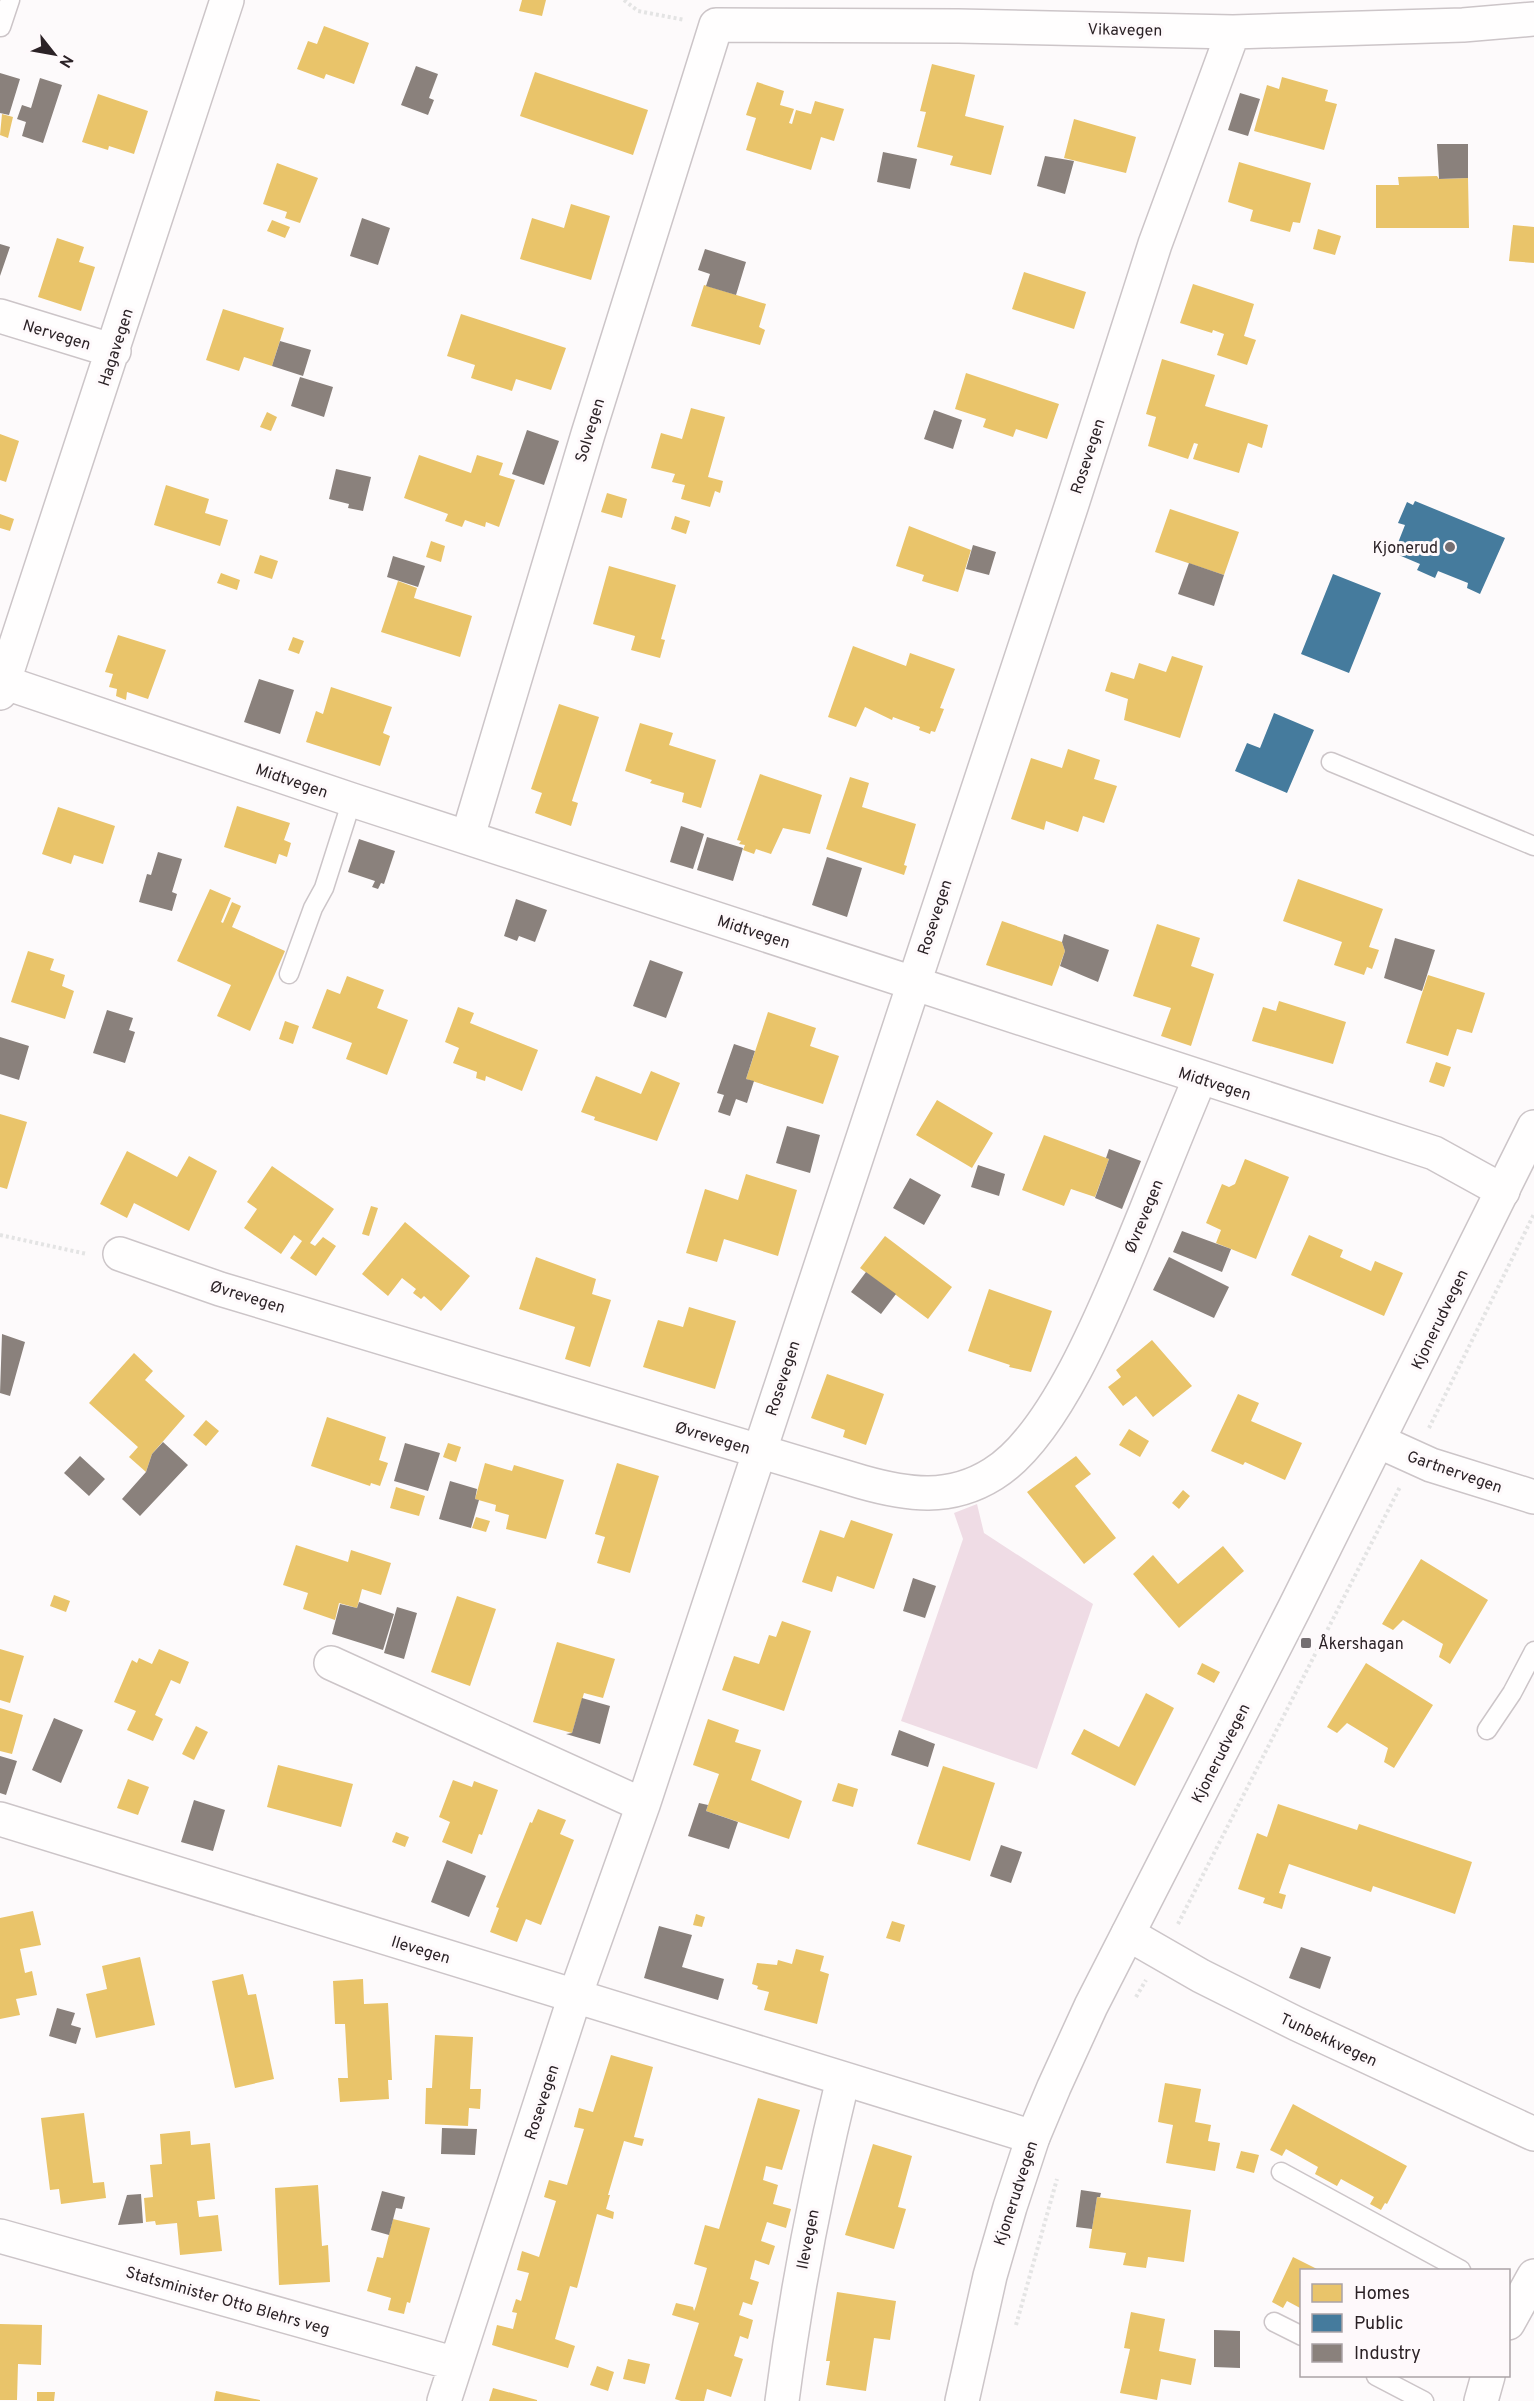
<svg xmlns="http://www.w3.org/2000/svg" width="1534" height="2401" font-family="Overpass,sans-serif">
<rect width="100%" height="100%" fill="#fdfafb"/>
<path fill="#efdce5" d="M977,1504L984,1533L1093,1604L1037,1769L901,1721L963,1539L954,1513Z"/>
<path fill="#e9c46a" d="M522,0H546L542,16L519,11Z
M324,26L369,43L354,84L326,74L324,79L297,69L308,41L317,44Z
M932,64L975,75L965,116L1004,126L991,175L950,165L953,156L917,147L926,112L920,111Z
M535,72L648,110L633,155L520,116Z
M1282,77L1328,90L1325,101L1337,104L1324,150L1254,131L1267,85L1279,89Z
M757,82L784,91L780,105L794,109L789,123L792,124L796,110L811,114L815,101L844,109L834,141L821,137L811,170L746,150L756,118L746,115Z
M98,94L148,111L134,154L109,146L108,150L82,142Z
M2,114L13,117L8,138L0,135Z
M1074,119L1136,137L1126,173L1064,158Z
M1239,162L1311,183L1300,223L1293,222L1290,232L1250,221L1253,210L1228,202Z
M277,163L318,178L300,223L285,218L287,212L263,204Z
M1437,176L1439,179L1468,178L1469,228H1376V185H1399L1398,177Z
M571,204L610,216L591,280L520,259L532,218L564,228Z
M272,220L290,227L285,238L267,231Z
M1513,225L1534,227V263L1509,261Z
M1318,229L1341,236L1335,255L1313,249Z
M57,238L84,247L79,262L95,267L81,311L38,297Z
M1024,272L1086,292L1074,329L1012,309Z
M1193,284L1254,304L1244,336L1256,340L1247,365L1217,355L1224,334L1213,330L1212,333L1180,323Z
M704,285L766,304L759,327L765,330L760,345L691,326Z
M223,309L284,328L272,366L244,357L239,371L206,360Z
M461,314L566,348L551,390L516,379L512,391L471,378L475,365L447,356Z
M1162,359L1215,375L1205,406L1268,425L1262,448L1248,443L1239,473L1193,459L1198,444L1194,443L1188,459L1148,446L1156,417L1146,414Z
M966,373L1059,404L1047,439L1016,429L1013,437L983,427L986,419L955,409Z
M691,408L725,417L708,477L723,481L720,493L715,491L710,507L681,499L685,485L672,482L675,474L651,468L661,433L682,439Z
M267,412L277,417L271,431L260,427Z
M0,434L19,441L6,482L0,480Z
M419,455L471,473L477,455L503,463L499,475L515,480L499,527L486,522L485,527L465,520L462,527L445,521L448,514L404,498Z
M166,485L209,499L205,513L228,520L220,546L154,525Z
M607,493L627,499L622,518L601,512Z
M1170,509L1239,532L1224,575L1155,552Z
M0,514L14,519L10,531L0,528Z
M675,516L690,521L686,534L671,529Z
M909,526L971,550L958,592L922,581L924,575L896,566Z
M431,541L445,546L441,562L426,557Z
M260,555L278,561L272,579L254,573Z
M609,566L676,585L661,639L665,640L660,658L631,650L635,636L593,624Z
M221,573L240,580L237,590L217,583Z
M398,581L417,588L414,598L472,616L460,657L381,632Z
M118,635L166,650L148,699L127,692L126,700L116,696L117,689L109,687L113,674L105,672Z
M293,637L304,641L299,654L288,650Z
M853,646L906,666L910,653L955,669L940,708L944,709L935,732L931,731L930,734L919,730L920,727L893,717L892,720L865,707L856,727L828,717Z
M1172,656L1203,666L1180,738L1124,720L1128,699L1105,691L1111,672L1134,679L1139,663L1166,672Z
M331,687L392,707L383,733L390,736L380,766L306,742L316,711L323,714Z
M559,704L599,717L572,801L578,803L571,826L535,813L542,793L531,789Z
M640,723L673,733L669,745L716,760L701,808L682,802L684,793L650,783L652,780L625,771Z
M1068,749L1100,760L1094,779L1117,786L1104,823L1083,816L1078,832L1046,821L1044,830L1011,819L1031,758L1062,768Z
M760,774L822,795L810,834L783,828L771,854L756,849L754,854L743,850L745,845L739,844L741,841L737,840Z
M850,777L869,783L862,807L916,824L904,865L907,866L904,875L826,849Z
M237,806L290,823L284,840L291,843L287,857L279,854L276,864L224,847Z
M58,807L115,826L103,864L74,855L71,864L42,854Z
M1298,879L1383,909L1369,947L1379,950L1372,969L1367,967L1364,975L1334,965L1342,942L1283,921Z
M210,889L231,898L221,922L223,923L232,902L241,906L232,927L285,951L250,1031L217,1016L231,985L177,961Z
M1002,921L1062,942L1065,951L1052,986L986,965Z
M1157,924L1200,938L1191,966L1214,974L1191,1046L1161,1036L1171,1008L1133,996Z
M28,951L54,959L50,970L65,975L62,986L74,991L65,1019L11,1002Z
M1428,975L1485,993L1472,1033L1457,1029L1448,1056L1406,1043Z
M347,976L384,990L377,1008L408,1020L387,1075L346,1059L352,1043L312,1028L327,989L340,994Z
M1279,1001L1346,1022L1333,1064L1252,1041L1263,1007L1276,1011Z
M458,1007L474,1013L470,1023L538,1050L522,1091L486,1076L485,1081L476,1078L477,1072L453,1063L459,1048L445,1042Z
M768,1012L816,1028L810,1046L839,1056L823,1104L746,1079Z
M285,1021L299,1026L293,1044L279,1039Z
M1436,1062L1451,1067L1444,1087L1429,1082Z
M651,1071L680,1083L657,1141L594,1120L595,1117L581,1112L596,1076L641,1094Z
M937,1100L993,1133L972,1168L916,1135Z
M0,1114L27,1122L7,1189L0,1187Z
M1044,1135L1109,1159L1095,1197L1071,1189L1064,1206L1022,1190Z
M127,1151L177,1177L189,1156L217,1171L189,1231L134,1203L127,1218L100,1204Z
M1245,1159L1289,1177L1256,1259L1216,1243L1221,1230L1206,1223L1222,1184L1229,1187L1235,1184Z
M272,1166L334,1209L310,1243L315,1246L323,1237L336,1246L316,1276L290,1258L302,1241L294,1235L281,1254L244,1228L257,1209L247,1202Z
M746,1174L797,1190L778,1256L724,1239L717,1262L686,1253L705,1189L738,1200Z
M371,1206L378,1208L369,1236L362,1234Z
M405,1222L470,1276L441,1311L424,1296L421,1299L413,1293L416,1289L402,1278L388,1296L362,1274Z
M1309,1235L1343,1250L1340,1257L1371,1271L1375,1261L1403,1273L1384,1316L1291,1275Z
M885,1236L952,1287L928,1319L860,1268Z
M536,1257L596,1279L592,1294L611,1300L590,1367L565,1359L575,1327L519,1309Z
M989,1289L1052,1311L1031,1372L1009,1367L1010,1365L968,1351Z
M689,1307L736,1321L715,1389L643,1367L658,1320L683,1327Z
M1152,1340L1192,1386L1153,1417L1136,1396L1123,1406L1108,1387L1121,1377L1116,1370Z
M134,1353L153,1371L145,1380L185,1416L152,1454L146,1472L129,1457L138,1447L89,1403Z
M827,1374L884,1394L866,1445L843,1437L845,1430L811,1418Z
M1238,1394L1259,1403L1251,1421L1302,1443L1285,1480L1245,1462L1243,1465L1211,1451Z
M327,1417L386,1437L379,1460L388,1463L380,1486L371,1483L370,1486L311,1466Z
M206,1420L219,1431L206,1446L193,1435Z
M1129,1429L1149,1441L1140,1457L1119,1445Z
M448,1443L461,1447L456,1462L443,1457Z
M1076,1456L1091,1474L1075,1486L1116,1538L1084,1564L1027,1492Z
M485,1463L512,1471L514,1465L564,1480L546,1539L506,1529L509,1515L495,1511L496,1505L475,1499Z
M617,1463L659,1476L630,1573L597,1563L605,1537L595,1534Z
M396,1487L425,1496L419,1516L390,1508Z
M1183,1490L1190,1496L1179,1509L1172,1503Z
M476,1517L490,1521L486,1532L472,1528Z
M851,1520L893,1534L874,1589L837,1576L832,1592L802,1582L820,1530L844,1538Z
M296,1545L348,1562L351,1550L391,1563L381,1595L362,1589L357,1608L339,1603L335,1620L303,1609L308,1593L283,1585Z
M1223,1546L1244,1571L1179,1628L1133,1574L1153,1555L1178,1584Z
M1421,1559L1488,1600L1450,1664L1439,1657L1443,1644L1403,1620L1393,1630L1382,1624Z
M54,1595L70,1601L66,1612L50,1606Z
M457,1596L496,1609L470,1686L431,1672Z
M782,1621L811,1631L784,1711L722,1690L734,1656L759,1664L769,1635L776,1637Z
M557,1642L615,1659L603,1698L584,1693L572,1733L533,1722Z
M0,1649L24,1656L10,1703L0,1700Z
M159,1649L189,1662L180,1684L171,1680L155,1715L163,1719L153,1741L127,1730L136,1711L114,1702L132,1660L137,1663L139,1658L152,1664Z
M1202,1663L1220,1672L1214,1683L1197,1674Z
M1366,1663L1433,1705L1394,1768L1384,1762L1388,1748L1347,1723L1337,1733L1327,1727Z
M1146,1693L1174,1708L1135,1786L1071,1754L1084,1729L1119,1747Z
M0,1708L23,1715L12,1754L0,1751Z
M708,1719L739,1730L735,1742L761,1750L751,1780L802,1801L789,1839L706,1811L719,1774L693,1765Z
M196,1726L208,1732L194,1760L182,1754Z
M278,1765L353,1784L341,1827L267,1807Z
M943,1766L995,1783L970,1861L917,1844Z
M128,1779L149,1787L138,1815L117,1808Z
M453,1780L472,1787L474,1781L498,1790L482,1835L479,1834L472,1854L442,1842L450,1822L439,1817Z
M838,1783L858,1789L853,1807L832,1801Z
M1278,1804L1357,1830L1359,1824L1472,1862L1455,1914L1373,1886L1371,1892L1289,1864L1279,1893L1286,1895L1282,1909L1263,1903L1265,1898L1238,1889L1257,1833L1267,1837Z
M538,1809L566,1820L560,1834L574,1840L541,1925L526,1919L517,1942L490,1932L499,1908L496,1907L530,1822L532,1823Z
M396,1832L409,1837L405,1847L392,1842Z
M33,1911L41,1945L20,1949L25,1973L32,1971L37,1995L16,1999L20,2015L0,2019V1918Z
M696,1914L705,1917L702,1927L693,1925Z
M892,1921L905,1925L900,1942L886,1938Z
M796,1949L824,1956L820,1971L829,1974L817,2024L764,2010L769,1992L757,1989L758,1986L752,1984L757,1963L777,1965L778,1960L792,1964Z
M140,1957L155,2025L96,2038L86,1994L107,1989L102,1966Z
M243,1974L248,1995L256,1994L274,2079L235,2088L212,1981Z
M363,1979L364,2004L388,2003L392,2080H388L389,2099L340,2102L338,2078H348L345,2024H335L333,1981Z
M435,2035L473,2037L470,2089H481L480,2109L469,2108L468,2126L425,2124L426,2088H432Z
M611,2055L653,2067L634,2137L644,2139L642,2146L624,2141L608,2195H610L606,2209L614,2212L613,2219L597,2214L577,2288L570,2286L555,2339L575,2346L568,2368L492,2345L497,2325L513,2329L517,2313L512,2312L516,2299L521,2301L529,2273L517,2270L522,2251L539,2257L556,2201L544,2197L549,2180L567,2185L584,2129L574,2127L579,2108L593,2112Z
M1165,2083L1201,2089L1195,2122L1211,2125L1208,2141L1220,2143L1215,2171L1166,2163L1173,2125L1158,2122Z
M758,2098L800,2110L782,2170L766,2166L763,2180L778,2185L773,2204L791,2209L786,2228L767,2222L761,2241L775,2246L769,2265L755,2260L750,2279L759,2282L752,2305L743,2302L739,2315L753,2320L748,2339L740,2336L734,2356L743,2359L731,2397L707,2389L704,2401H681L675,2399L699,2323L672,2315L676,2303L693,2307L694,2311L696,2306L707,2268L694,2264L705,2225L719,2229Z
M1293,2104L1407,2166L1387,2204L1385,2203L1381,2210L1370,2204L1374,2197L1341,2179L1337,2186L1315,2174L1318,2167L1286,2149L1282,2156L1270,2150Z
M84,2113L93,2183L104,2182L106,2198L61,2204L59,2189L50,2190L41,2118Z
M190,2131L191,2145L210,2143L215,2199L197,2201L199,2217L218,2215L222,2251L180,2255L177,2223L156,2225L155,2221L146,2222L144,2198L153,2197L150,2165L162,2164L160,2134Z
M873,2144L912,2156L898,2207L906,2209L894,2249L845,2235Z
M1241,2151L1259,2155L1254,2173L1236,2168Z
M318,2185L322,2246L328,2245L330,2282L279,2285L275,2188Z
M1097,2197L1191,2210L1184,2262L1148,2257L1146,2268L1123,2265L1126,2253L1089,2248Z
M393,2219L430,2228L410,2303L407,2302L404,2314L388,2310L391,2298L367,2291L377,2257L383,2258Z
M1293,2257L1319,2270H1302V2309L1287,2301L1283,2308L1272,2302Z
M837,2292L896,2301L890,2340L874,2338L866,2391L826,2385L830,2361H826Z
M1131,2312L1165,2319L1159,2351L1196,2359L1191,2385L1161,2379L1157,2400L1120,2393L1130,2349L1124,2348Z
M0,2324L42,2325L41,2365L18,2364L17,2400H0Z
M628,2359L650,2364L645,2384L623,2379Z
M597,2366L614,2372L608,2391L590,2385Z
M493,2388L537,2400V2401H489Z
M216,2391L260,2400V2401H214Z
M37,2392H55L54,2401H37Z"/>
<path fill="#457b9d" d="M1415,501L1505,538L1480,594L1467,588L1468,583L1438,571L1435,578L1417,570L1420,564L1394,553L1405,525L1398,523L1407,502L1413,505Z
M1333,574L1381,593L1349,673L1301,654Z
M1274,713L1314,730L1287,793L1235,771L1247,743L1260,748Z"/>
<path fill="#8a817c" d="M416,66L438,74L429,98L434,100L428,115L401,105Z
M0,73L20,79L9,115L0,113Z
M40,78L62,85L43,143L22,136L26,122L17,119L22,105L31,108Z
M1240,93L1260,99L1248,136L1228,130Z
M1437,144H1468V178L1439,179Z
M883,152L917,159L910,189L877,182Z
M1045,156L1074,161L1065,194L1037,186Z
M362,218L390,228L378,265L350,256Z
M0,244L10,247L0,276Z
M705,249L746,262L736,295L706,286L710,274L698,270Z
M280,341L311,350L303,376L272,366Z
M300,377L333,387L324,417L291,406Z
M934,410L962,420L953,449L924,439Z
M527,430L559,441L544,485L512,474Z
M336,469L371,477L363,511L348,508L349,504L329,499Z
M973,545L996,552L989,575L966,569Z
M393,556L425,566L418,587L387,577Z
M1189,563L1224,575L1214,606L1178,594Z
M259,679L294,690L280,734L244,722Z
M681,826L704,834L693,869L670,862Z
M707,837L743,848L733,881L697,870Z
M359,839L395,851L384,884L381,883L378,889L372,887L375,881L348,872Z
M158,852L182,859L172,892L177,894L172,911L139,902L147,874L151,875Z
M827,857L862,868L847,917L812,905Z
M516,899L547,910L535,942L519,936L517,941L504,936Z
M1064,934L1109,950L1098,982L1060,966L1065,951L1062,942Z
M1395,938L1435,950L1422,991L1384,978Z
M650,960L683,972L666,1018L633,1006Z
M107,1010L133,1018L129,1030L135,1032L125,1063L93,1053Z
M0,1037L29,1046L19,1080L0,1074Z
M734,1044L755,1051L746,1079L754,1081L747,1103L736,1099L730,1116L718,1112L724,1095L717,1093Z
M787,1126L820,1135L810,1173L776,1163Z
M1109,1149L1141,1161L1122,1209L1095,1198L1109,1159L1106,1158Z
M978,1165L1005,1174L999,1196L971,1187Z
M910,1178L941,1195L924,1225L893,1208Z
M1182,1231L1231,1249L1222,1272L1173,1252Z
M1169,1257L1229,1287L1214,1318L1153,1290Z
M866,1272L896,1294L881,1314L851,1292Z
M2,1334L25,1342L10,1396L0,1393Z
M163,1442L188,1465L140,1516L122,1499L146,1472L152,1454Z
M405,1443L440,1453L428,1491L394,1481Z
M80,1456L105,1479L89,1496L64,1473Z
M450,1481L477,1489L475,1499L479,1500L471,1528L439,1519Z
M913,1578L936,1586L925,1618L903,1611Z
M359,1602L394,1614L383,1650L332,1634L340,1604L357,1608Z
M397,1607L417,1613L404,1659L384,1653Z
M582,1698L610,1706L600,1744L566,1734L572,1733Z
M54,1718L83,1730L61,1783L32,1770Z
M899,1730L935,1744L928,1767L891,1755Z
M0,1756L17,1761L6,1795L0,1793Z
M194,1800L225,1810L213,1851L181,1842Z
M699,1803L708,1805L706,1811L738,1822L729,1849L688,1836Z
M1001,1845L1022,1852L1011,1883L990,1876Z
M447,1860L486,1876L469,1917L431,1902Z
M659,1926L692,1935L682,1967L724,1979L718,2000L644,1978Z
M1301,1947L1331,1957L1320,1989L1289,1978Z
M57,2008L75,2013L71,2025L81,2028L76,2044L49,2036Z
M442,2128L477,2129L475,2155L441,2154Z
M1081,2190L1101,2193L1100,2197H1097L1092,2229L1076,2227Z
M382,2191L405,2197L402,2209L396,2208L389,2235L371,2230Z
M141,2194L143,2223L118,2225L127,2195Z
M1214,2330L1240,2331V2368L1214,2367Z"/>
<g fill="none" stroke-linecap="round" stroke-linejoin="round">
<g stroke="#ccc5c8" stroke-width="21">
<path id="lane" d="M1,27L10,0
M1331,762L1534,846
M289,974L313,908L324,888L352,800
M1487,1730L1512,1693L1534,1651
M1281,2172L1461,2270
M1274,2322L1302,2336
M1376,2376L1424,2401"/>
</g>
<g stroke="#ccc5c8" stroke-width="36">
<path id="street" d="M0,316L114,351
M0,681L352,800L1434,1153L1503,1191
M0,693L227,0
M468,836L588,434L716,25L958,26L1233,32L1463,25L1534,19
M120,1254L220,1289L862,1482C908,1495 950,1501 993,1474C1060,1433 1115,1285 1145,1213C1163,1168 1181,1123 1200,1078
M331,1663L643,1805
M0,1819L1033,2137
M1128,1934L1201,1976L1297,2024L1534,2134
M0,2236L456,2364
M1508,2323L1534,2276
M444,2401L575,1996L643,1805L1072,504L1155,244L1233,32
M782,2401C796,2292 817,2185 843,2079
M1481,2401L1488,2376"/>
</g>
<g stroke="#ccc5c8" stroke-width="36">
<path id="secondary" d="M1378,1441L1431,1465L1534,1497
M962,2401L990,2276L1010,2207L1033,2137L1054,2087L1091,2006L1295,1607L1534,1127"/>
</g>
<path stroke="#e4e4e4" stroke-width="4" stroke-dasharray="3 3" stroke-linecap="butt" d="M624,0L638,11L685,20
M0,1235L87,1254
M1429,1428L1534,1214
M1178,1924L1400,1487
M1136,1997L1146,1980
M1016,2325L1057,2179"/>
<use href="#lane" stroke="#fffefe" stroke-width="18"/>
<use href="#street" stroke="#fffefe" stroke-width="33"/>
<use href="#secondary" stroke="#fffefe" stroke-width="33"/>
</g>
<g fill="#746e71" stroke="#fef9fb" stroke-width="2">
<circle cx="1450" cy="547" r="6"/>
<rect x="1300" y="1637" width="12" height="12" rx="3"/>
</g>
<g text-anchor="middle" stroke-width="6" stroke-linejoin="round" paint-order="stroke">
<g font-size="16" fill="#2b2226" stroke="#fef9fb">
<text transform="translate(1125 29) rotate(1)" y="6">Vikavegen</text>
<text transform="translate(57 334) rotate(17)" y="6">Nervegen</text>
<text transform="translate(115 347) rotate(-72)" y="6">Hagavegen</text>
<text transform="translate(589 430) rotate(-73)" y="6">Solvegen</text>
<text transform="translate(1087 456) rotate(-72)" y="6">Rosevegen</text>
<text transform="translate(292 780) rotate(19)" y="6">Midtvegen</text>
<text transform="translate(934 917) rotate(-72)" y="6">Rosevegen</text>
<text transform="translate(754 931) rotate(18)" y="6">Midtvegen</text>
<text transform="translate(1215 1083) rotate(18)" y="6">Midtvegen</text>
<text transform="translate(1143 1216) rotate(-68)" y="6">Øvrevegen</text>
<text transform="translate(248 1296) rotate(17)" y="6">Øvrevegen</text>
<text transform="translate(1439 1319) rotate(-64)" y="6">Kjonerudvegen</text>
<text transform="translate(782 1378) rotate(-72)" y="6">Rosevegen</text>
<text transform="translate(713 1437) rotate(17)" y="6">Øvrevegen</text>
<text transform="translate(1455 1471) rotate(19)" y="6">Gartnervegen</text>
<text transform="translate(1220 1753) rotate(-63)" y="6">Kjonerudvegen</text>
<text transform="translate(421 1949) rotate(17)" y="6">Ilevegen</text>
<text transform="translate(1329 2039) rotate(25)" y="6">Tunbekkvegen</text>
<text transform="translate(541 2102) rotate(-72)" y="6">Rosevegen</text>
<text transform="translate(1015 2193) rotate(-72)" y="6">Kjonerudvegen</text>
<text transform="translate(807 2239) rotate(-79)" y="6">Ilevegen</text>
<text transform="translate(228 2300) rotate(16)" y="6">Statsminister Otto Blehrs veg</text>
</g>
<g font-size="16" fill="#2b2226" stroke="#fef9fb" text-anchor="end">
<text x="1438" y="553">Kjonerud</text>
<text x="1318" y="1649" text-anchor="start">Åkershagan</text>
</g>
</g>
<rect x="1300" y="2269" width="210" height="108" fill="#fef9fb" stroke="#aaa3a6" stroke-width="1.5"/>
<rect x="1312" y="2284" width="30" height="18" fill="#e9c46a" stroke="#aaa3a6" stroke-width="1.5"/>
<text x="1354" y="2299" font-size="18" fill="#2b2226">Homes</text>
<rect x="1312" y="2314" width="30" height="18" fill="#457b9d" stroke="#aaa3a6" stroke-width="1.5"/>
<text x="1354" y="2329" font-size="18" fill="#2b2226">Public</text>
<rect x="1312" y="2344" width="30" height="18" fill="#8a817c" stroke="#aaa3a6" stroke-width="1.5"/>
<text x="1354" y="2359" font-size="18" fill="#2b2226">Industry</text>
<g transform="translate(54 54) rotate(121)" stroke="#fef9fb" stroke-width="4.5" paint-order="stroke">
<path d="M0-4.5L10 22L0 15L-10 22Z" fill="#2b2226"/>
<text y="-9" font-size="16" font-weight="bold" text-anchor="middle" fill="#2b2226">N</text>
</g>
</svg>
